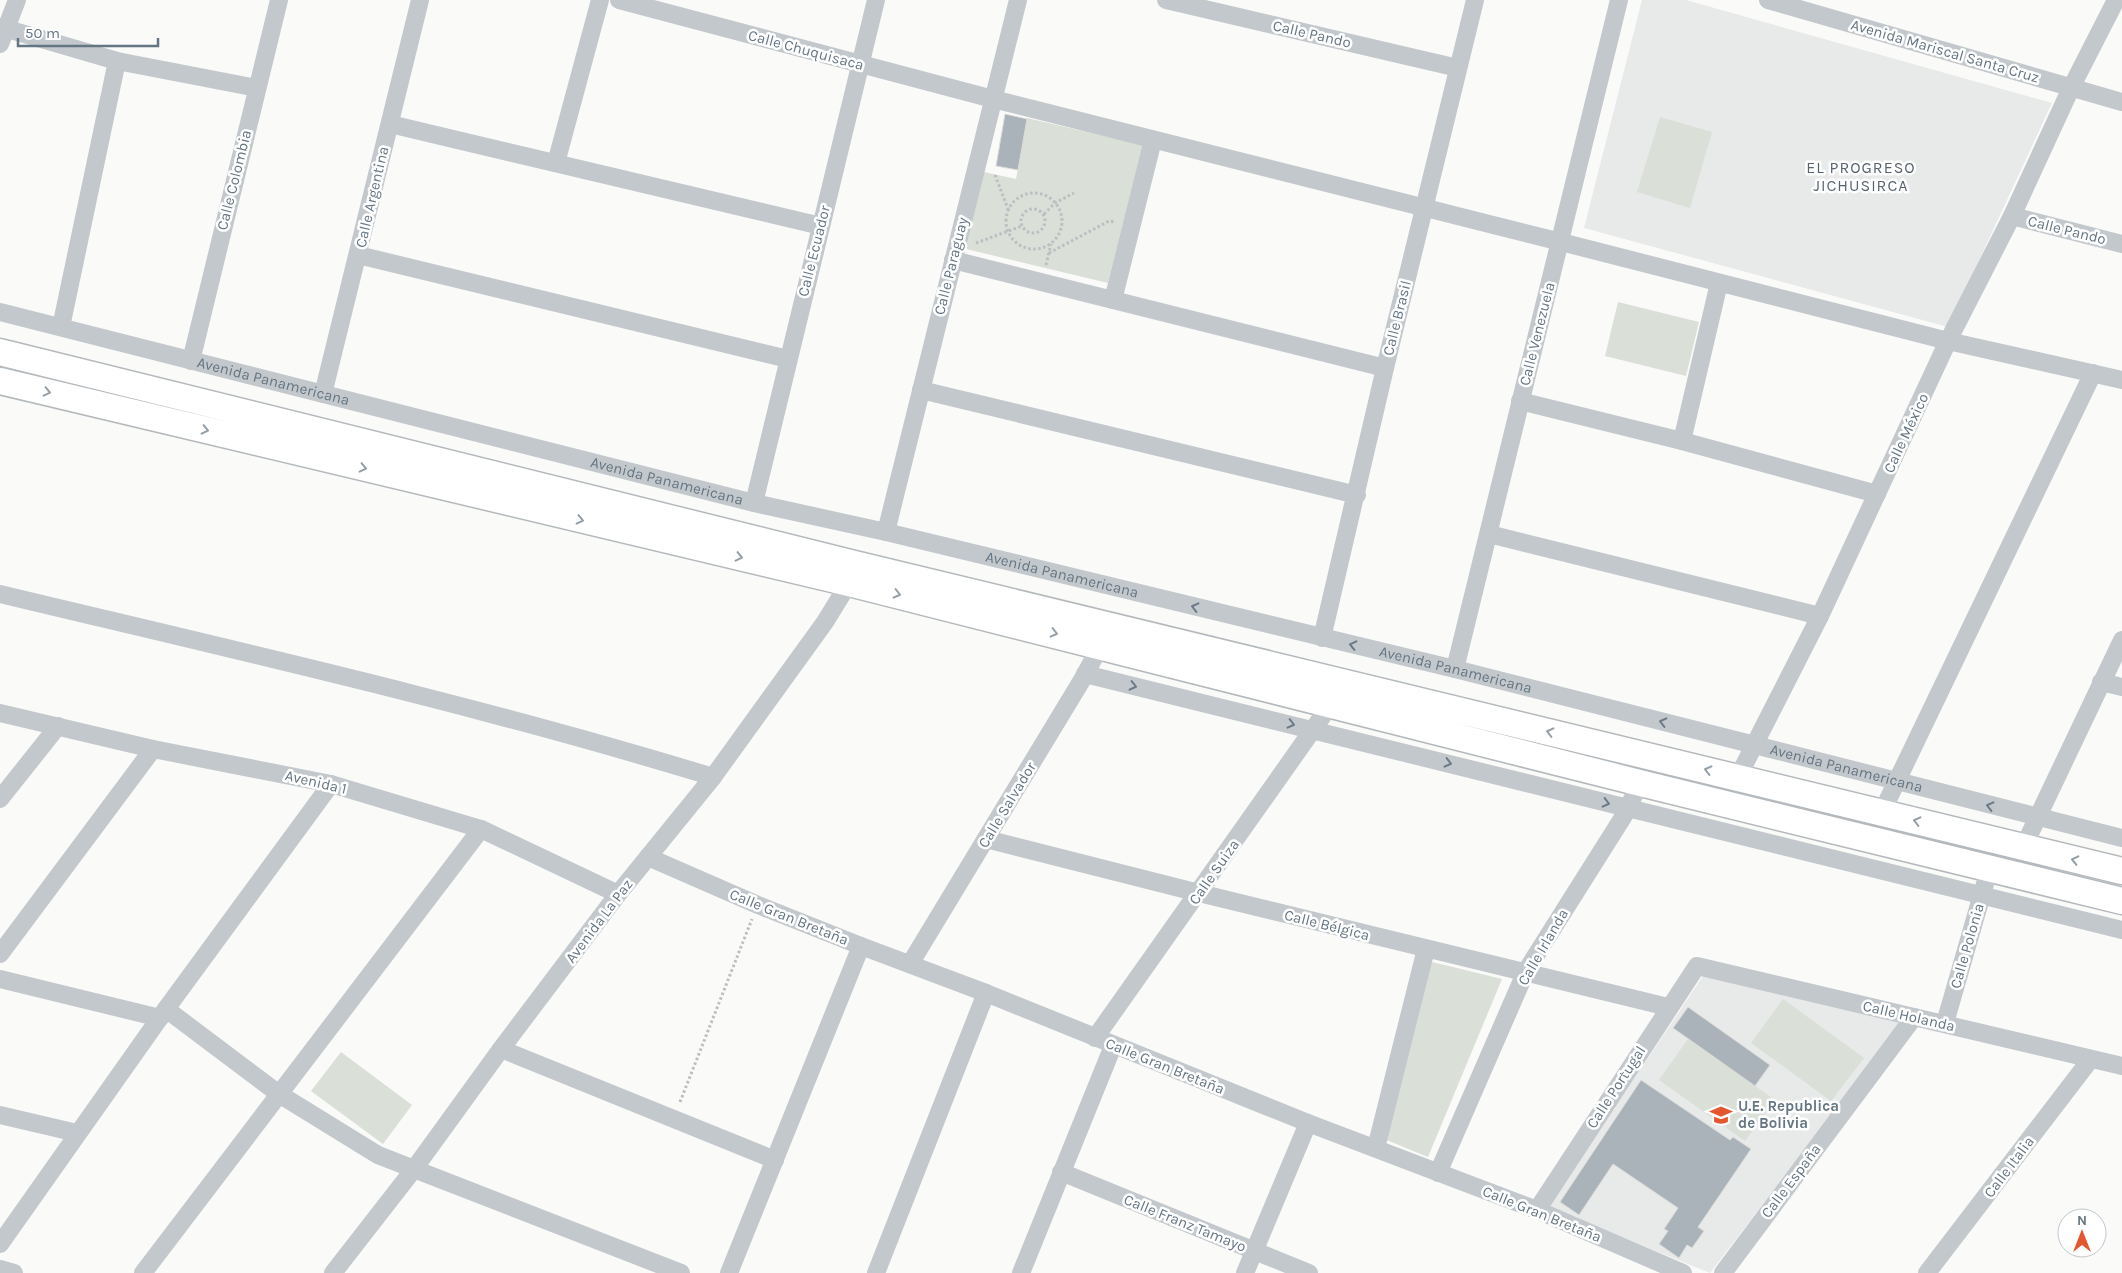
<svg xmlns="http://www.w3.org/2000/svg" width="2122" height="1273" font-family="Karla,sans-serif">
<rect width="100%" height="100%" fill="#fafaf8"/>
<path fill="#e8e9e9" d="M1642,0H1686L2052,103L1948,327L1584,228Z
M1703,976L1902,1023L1710,1273L1548,1207Z"/>
<path fill="#dadfd7" d="M1660,117L1712,132L1690,208L1637,192Z
M1027,118L1143,145L1108,283L962,248L984,172L1016,179Z
M1618,302L1699,322L1686,376L1605,356Z
M1428,961L1502,979L1428,1157L1384,1139Z
M1783,999L1864,1058L1831,1101L1751,1043Z
M1688,1039L1775,1100L1745,1141L1659,1080Z
M341,1052L412,1105L383,1144L311,1091Z"/>
<path fill="#aab3b9" stroke="#dcdcda" d="M1005,114L1027,119L1018,170L996,166Z
M1688,1007L1770,1065L1755,1086L1673,1028Z
M1641,1080L1730,1140L1733,1137L1751,1149L1698,1227L1704,1231L1692,1248L1687,1245L1679,1258L1659,1244L1668,1231L1664,1229L1678,1208L1613,1164L1579,1215L1560,1202Z"/>
<g fill="none" stroke-linecap="round" stroke-linejoin="round">
<g stroke="#b4b9bd" stroke-width="29">
<path id="highway" d="M0,352L855,564L2122,871
M0,381L849,583L1640,783L2122,901"/>
</g>
<path stroke="#bbbfc2" stroke-width="3" stroke-dasharray="2.5 2.5" stroke-linecap="butt" d="M995,175L1008,209
M1006 221a28 28 0 1 1 56 0a28 28 0 1 1-56 0Z
M1021 221a12 12 0 1 1 24 0a12 12 0 1 1-24 0Z
M1044,214L1055,203L1074,193
M976,243L1022,226
M1049,253L1109,221L1115,222
M1046,265L1051,244
M680,1102L752,919"/>
<g stroke="#c3c8cc" stroke-width="18">
<path d="M619,0L993,99L1561,242L1948,341L2122,380"/>
<path d="M1166,0L1458,68"/>
<path d="M1768,0L2122,102"/>
<path d="M0,27L117,61L257,88"/>
<path d="M0,44L17,0"/>
<path d="M390,124L821,226"/>
<path d="M556,163L600,0"/>
<path d="M2012,216L2122,244"/>
<path d="M358,255L788,359"/>
<path d="M953,260L1385,368"/>
<path d="M1113,300L1153,140"/>
<path id="s1" d="M0,312L754,503L886,532L1455,669L2122,838"/>
<path d="M61,327L117,61"/>
<path d="M191,361L279,0"/>
<path d="M921,390L1357,495"/>
<path d="M323,394L420,0"/>
<path d="M1520,401L1682,441L1877,494"/>
<path d="M1682,441L1719,283"/>
<path d="M754,503L876,0"/>
<path d="M886,532L1018,0"/>
<path d="M1489,534L1820,616"/>
<path d="M0,594C238,651 478,705 713,777"/>
<path d="M1322,638L1385,368L1475,0"/>
<path d="M1455,669L1619,0"/>
<path d="M1085,674L2122,930"/>
<path d="M2101,682L2122,687"/>
<path d="M0,713L153,749L331,784L481,829L618,894"/>
<path d="M1738,777L1820,616L1948,341L2012,216L2071,88L2116,0"/>
<path d="M0,799L58,726"/>
<path d="M1882,812L2093,373"/>
<path d="M986,839L1199,893L1668,1007"/>
<path d="M2023,848L2122,640"/>
<path d="M648,857L758,905L861,946L986,993L1308,1123L1537,1210L1683,1273"/>
<path d="M0,954L153,749"/>
<path d="M910,964L1082,680L1101,645"/>
<path d="M0,979L160,1018"/>
<path d="M166,1009L279,1094L378,1155L681,1273"/>
<path d="M1945,1023L1985,884"/>
<path d="M1095,1038L1331,704"/>
<path d="M501,1049L775,1160"/>
<path d="M0,1115L77,1133"/>
<path d="M1376,1148L1426,949"/>
<path d="M1061,1172L1309,1273"/>
<path d="M1438,1173L1526,971L1625,814L1640,783"/>
<path d="M1537,1210L1697,966L2122,1066"/>
<path d="M0,1244L166,1009L331,784"/>
<path d="M0,1269L14,1273"/>
<path d="M143,1273L481,829"/>
<path d="M333,1273L414,1169L501,1049L618,894L713,777L825,622L849,583L852,574"/>
<path d="M729,1273L861,946"/>
<path d="M876,1273L986,993"/>
<path d="M1021,1273L1113,1046"/>
<path d="M1245,1273L1308,1123"/>
<path d="M1723,1273L1914,1017"/>
<path d="M1927,1273L2090,1060"/>
</g>
<use href="#highway" stroke="#fff" stroke-width="26"/>
</g>
<defs><path id="oneway-chevron" d="M-2-3.5L2.5 0L-2 3.5" fill="none" stroke-width="1.6" stroke-linecap="round" stroke-linejoin="round" transform="scale(1.25)"/></defs>
<g stroke="#939fa8">
<use href="#oneway-chevron" transform="translate(47 392) rotate(13)"/>
<use href="#oneway-chevron" transform="translate(205 430) rotate(13)"/>
<use href="#oneway-chevron" transform="translate(363 468) rotate(13)"/>
<use href="#oneway-chevron" transform="translate(580 520) rotate(13)"/>
<use href="#oneway-chevron" transform="translate(739 557) rotate(13)"/>
<use href="#oneway-chevron" transform="translate(897 594) rotate(14)"/>
<use href="#oneway-chevron" transform="translate(1054 633) rotate(14)"/>
<use href="#oneway-chevron" transform="translate(1550 732) rotate(-166)"/>
<use href="#oneway-chevron" transform="translate(1708 770) rotate(-166)"/>
<use href="#oneway-chevron" transform="translate(1917 821) rotate(-166)"/>
<use href="#oneway-chevron" transform="translate(2075 860) rotate(-167)"/>
</g>
<g stroke="#6a7a87">
<use href="#oneway-chevron" transform="translate(1195 607) rotate(-166)"/>
<use href="#oneway-chevron" transform="translate(1353 645) rotate(-167)"/>
<use href="#oneway-chevron" transform="translate(1133 686) rotate(14)"/>
<use href="#oneway-chevron" transform="translate(1663 722) rotate(-166)"/>
<use href="#oneway-chevron" transform="translate(1291 724) rotate(14)"/>
<use href="#oneway-chevron" transform="translate(1448 763) rotate(14)"/>
<use href="#oneway-chevron" transform="translate(1606 803) rotate(14)"/>
<use href="#oneway-chevron" transform="translate(1990 806) rotate(-166)"/>
</g>
<defs>
<g id="school-bare" transform="scale(1.725)"><path d="M0-5L7-2L0 1L-7-2ZM-4 1L0 2.5L4 1V4Q0 6-4 4Z" fill="#e4572e" stroke="#fff" stroke-width="2.5" paint-order="stroke"/></g>
</defs>
<g fill-rule="evenodd">
<use href="#school-bare" x="1721" y="1115"/>
</g>
<g text-anchor="middle" stroke-width="5" stroke-linejoin="round" paint-order="stroke">
<g font-size="15" fill="#657683" stroke="#fff">
<text transform="translate(1312 34) rotate(13)" y="5">Calle Pando</text>
<text transform="translate(806 50) rotate(15)" y="5">Calle Chuquisaca</text>
<text transform="translate(1945 51) rotate(16)" y="5">Avenida Mariscal Santa Cruz</text>
<text transform="translate(234 180) rotate(-76)" y="5">Calle Colombia</text>
<text transform="translate(372 197) rotate(-77)" y="5">Calle Argentina</text>
<text transform="translate(2067 230) rotate(14)" y="5">Calle Pando</text>
<text transform="translate(814 251) rotate(-76)" y="5">Calle Ecuador</text>
<text transform="translate(951 266) rotate(-76)" y="5">Calle Paraguay</text>
<text transform="translate(1397 318) rotate(-76)" y="5">Calle Brasil</text>
<text transform="translate(1537 334) rotate(-76)" y="5">Calle Venezuela</text>
<text dy="5" stroke="none"><textPath href="#s1" startOffset="282">Avenida Panamericana</textPath></text>
<text transform="translate(1906 433) rotate(-65)" y="5">Calle México</text>
<text dy="5" stroke="none"><textPath href="#s1" startOffset="688">Avenida Panamericana</textPath></text>
<text dy="5" stroke="none"><textPath href="#s1" startOffset="1094">Avenida Panamericana</textPath></text>
<text dy="5" stroke="none"><textPath href="#s1" startOffset="1499">Avenida Panamericana</textPath></text>
<text dy="5" stroke="none"><textPath href="#s1" startOffset="1902">Avenida Panamericana</textPath></text>
<text transform="translate(316 782) rotate(13)" y="5">Avenida 1</text>
<text transform="translate(1007 805) rotate(-59)" y="5">Calle Salvador</text>
<text transform="translate(1214 872) rotate(-55)" y="5">Calle Suiza</text>
<text transform="translate(789 917) rotate(22)" y="5">Calle Gran Bretaña</text>
<text transform="translate(599 921) rotate(-53)" y="5">Avenida La Paz</text>
<text transform="translate(1327 925) rotate(14)" y="5">Calle Bélgica</text>
<text transform="translate(1967 946) rotate(-74)" y="5">Calle Polonia</text>
<text transform="translate(1543 947) rotate(-60)" y="5">Calle Irlanda</text>
<text transform="translate(1909 1016) rotate(13)" y="5">Calle Holanda</text>
<text transform="translate(1165 1066) rotate(22)" y="5">Calle Gran Bretaña</text>
<text transform="translate(1616 1087) rotate(-57)" y="5">Calle Portugal</text>
<text transform="translate(2009 1167) rotate(-53)" y="5">Calle Italia</text>
<text transform="translate(1791 1181) rotate(-53)" y="5">Calle España</text>
<text transform="translate(1542 1214) rotate(22)" y="5">Calle Gran Bretaña</text>
<text transform="translate(1185 1223) rotate(22)" y="5">Calle Franz Tamayo</text>
</g>
<g font-size="15" font-weight="bold" fill="#657683" stroke="#fff" text-anchor="start">
<text x="1738" y="1111">U.E. Republica<tspan x="1738" dy="17">de Bolivia</tspan></text>
</g>
<g font-size="16" letter-spacing="1" fill="#57646e" stroke="#fff">
<text x="1861" y="173">EL PROGRESO<tspan x="1861" dy="18">JICHUSIRCA</tspan></text>
</g>
</g>
<g transform="translate(2082 1233)"><circle r="24" fill="#ffffff" stroke="#c1c8cd"/>
<path d="M0-4L9 19L0 12L-9 19Z" fill="#e4572e"/>
<text y="-8" font-size="14" font-weight="bold" text-anchor="middle" fill="#657683">N</text>
</g>
<path d="M18 38v8h140v-8" fill="none" stroke="#657683" stroke-width="2.5"/>
<text x="25" y="38" font-size="15" fill="#657683" stroke="#ffffff" stroke-width="4" paint-order="stroke">50 m</text>
</svg>
